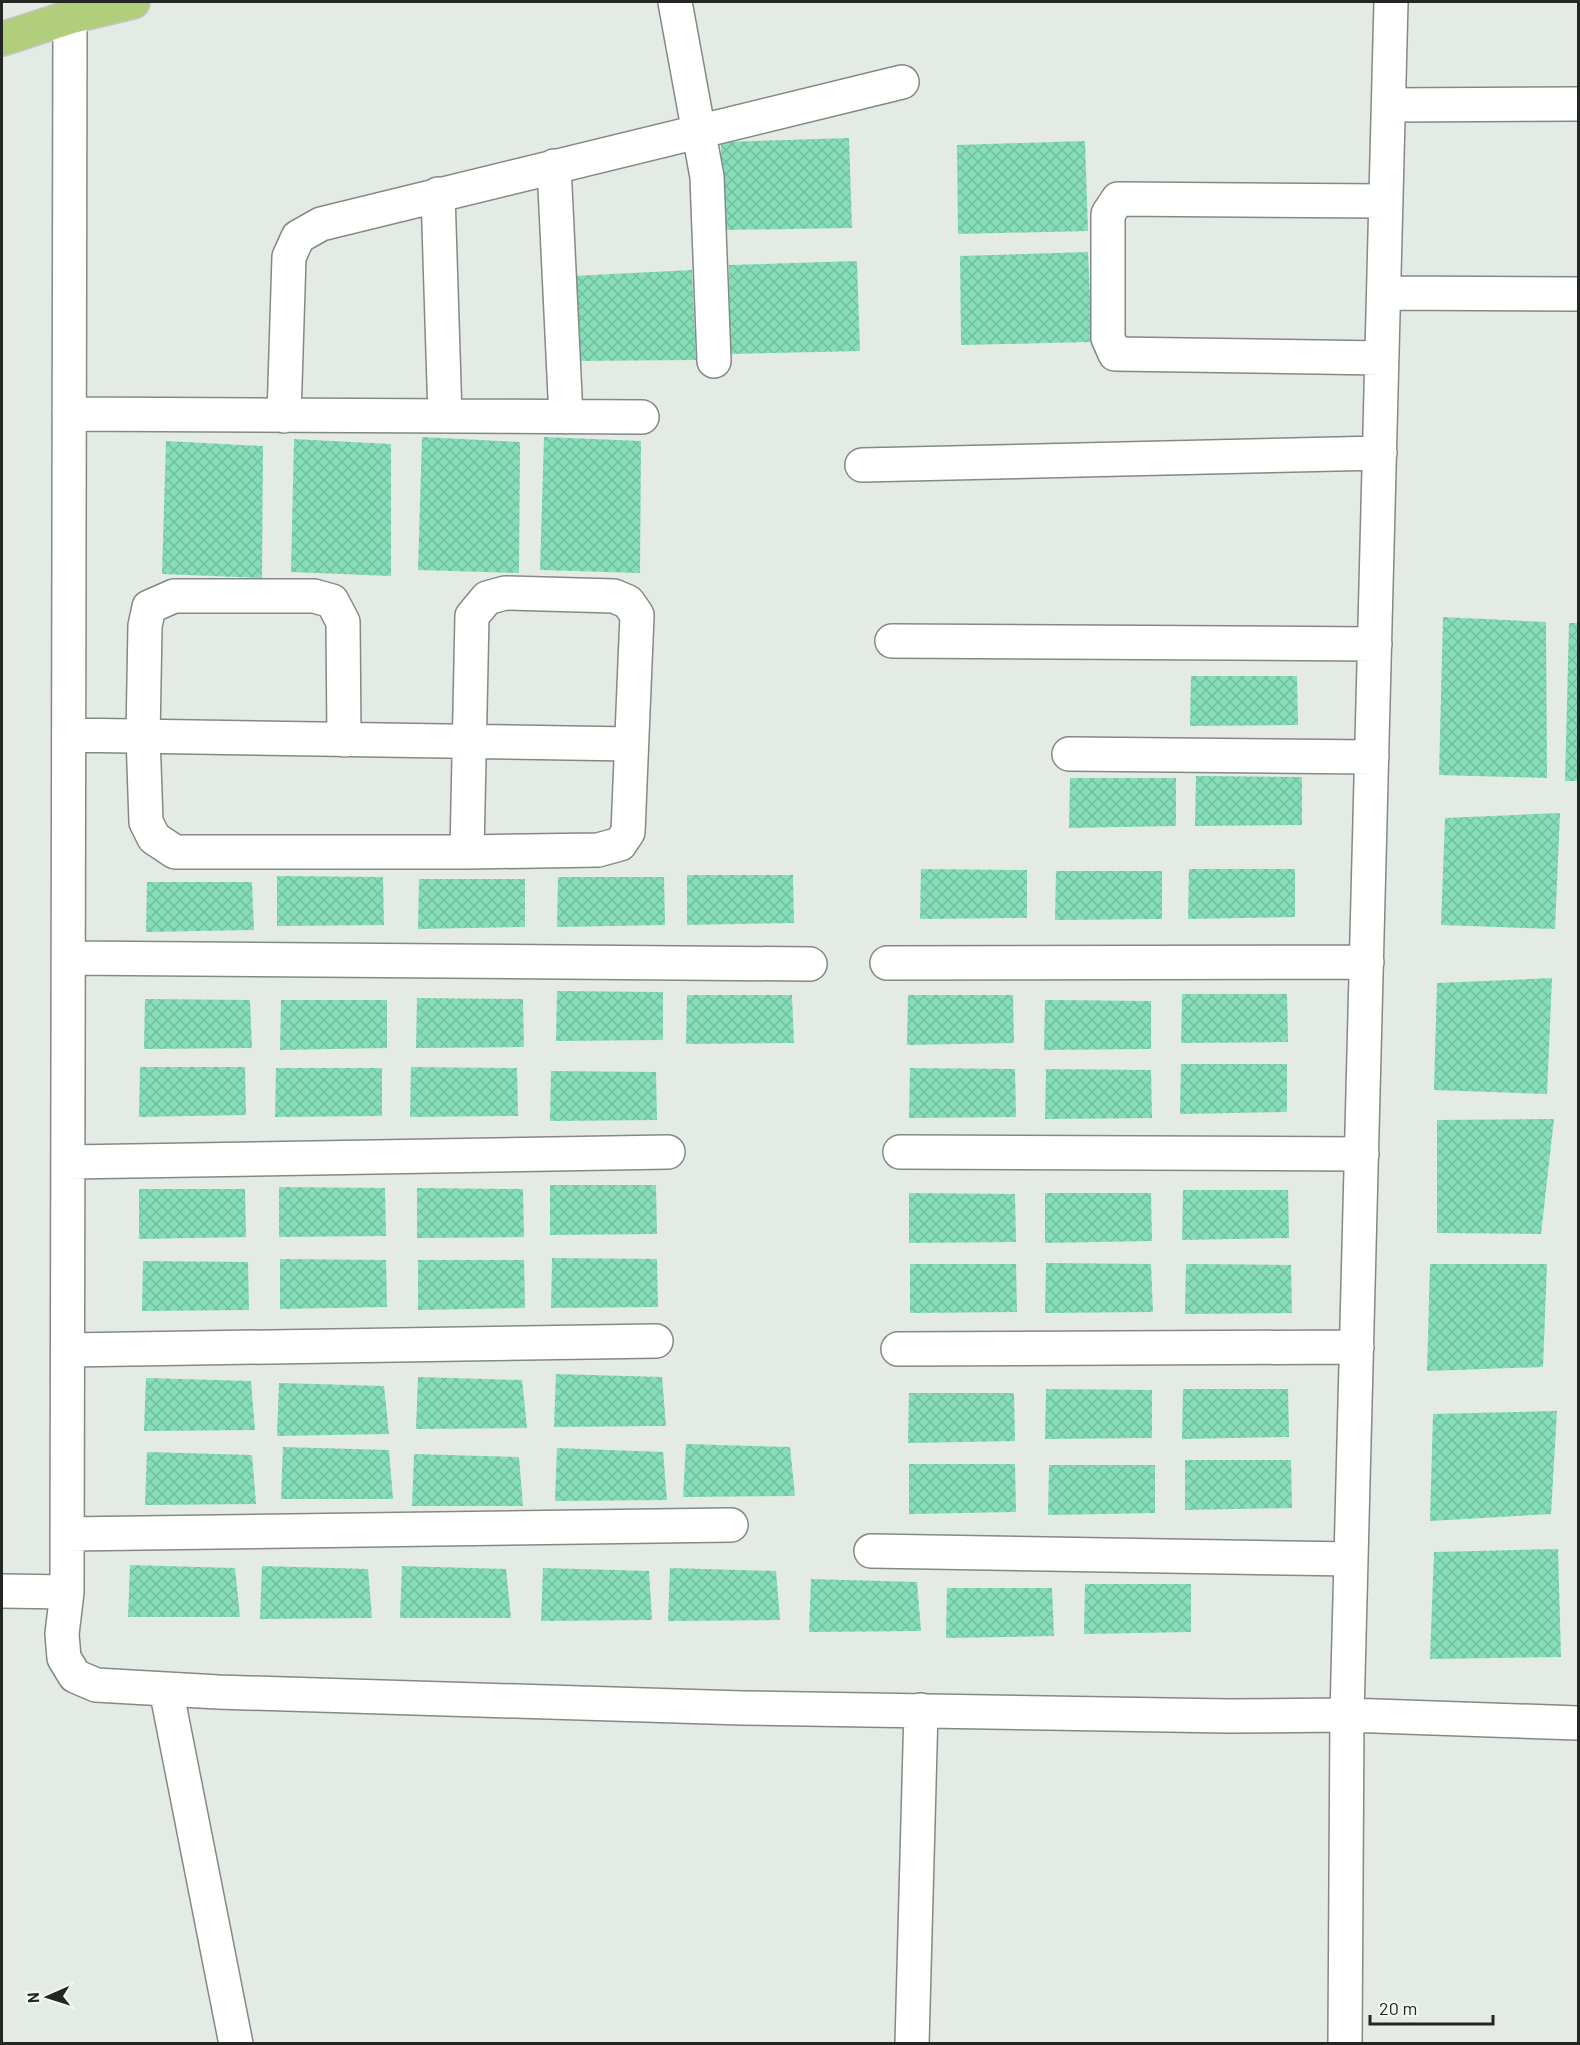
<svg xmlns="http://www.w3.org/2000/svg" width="1580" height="2045" font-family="Barlow,sans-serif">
<defs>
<pattern id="building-cross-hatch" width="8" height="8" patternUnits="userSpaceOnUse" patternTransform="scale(1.5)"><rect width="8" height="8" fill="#86deb9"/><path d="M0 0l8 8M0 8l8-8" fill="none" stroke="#73be9f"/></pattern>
</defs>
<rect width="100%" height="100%" fill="#e4ebe4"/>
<path fill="url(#building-cross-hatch)" d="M849,138L852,228L722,230L721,142Z
M1085,141L1088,231L958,234L957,145Z
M1088,252L1092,342L961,345L960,256Z
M857,261L860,351L730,354L729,265Z
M692,270L696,360L573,361L572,276Z
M422,437L520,442L519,573L418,570Z
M544,437L641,441L640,573L540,570Z
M294,439L391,444V576L291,572Z
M166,441L263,446L262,578L162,574Z
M1443,617L1546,622L1547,778L1439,775Z
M1569,623H1578V781H1565Z
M1191,676H1297L1298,725L1190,726Z
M1196,776L1302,777V825L1195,826Z
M1070,778H1176V826L1069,828Z
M1560,813L1555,929L1441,925L1445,818Z
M921,869L1027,870V918L920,919Z
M1189,869H1295V917L1188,919Z
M1056,871H1162V919L1055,920Z
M687,875H793L794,923L687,925Z
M277,876L383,877L384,925L277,926Z
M558,877H664L665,925L557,927Z
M419,879H525V927L418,929Z
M147,882H252L254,930L146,932Z
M1552,978L1547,1094L1434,1090L1437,983Z
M557,991L663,992V1040L556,1041Z
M1182,994H1287L1288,1042L1181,1043Z
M687,995H792L794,1043L686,1044Z
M908,995H1013L1014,1043L907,1045Z
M417,998L523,999L524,1047L416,1048Z
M145,999L250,1000L252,1048L144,1049Z
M281,1000H387V1048L280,1050Z
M1045,1000L1151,1001V1049L1044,1050Z
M1181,1064H1287V1112L1180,1114Z
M140,1067H245L246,1115L139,1117Z
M411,1067L517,1068L518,1116L410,1117Z
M276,1068H382V1116L275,1117Z
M910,1068L1015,1069L1016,1117L909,1118Z
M1046,1069L1151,1070L1152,1118L1045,1119Z
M551,1071L656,1072L657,1120L550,1121Z
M1554,1119L1541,1234L1437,1233V1120Z
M550,1185H656L657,1234L550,1235Z
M279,1187L385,1188L386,1236L279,1237Z
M417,1188L523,1189L524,1237L417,1238Z
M139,1189H245L246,1237L139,1239Z
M1183,1190H1288L1289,1238L1182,1240Z
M909,1193L1015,1194L1016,1242L909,1243Z
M1045,1193H1151L1152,1241L1045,1243Z
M552,1258L657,1259L658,1307L551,1308Z
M280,1259L386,1260L387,1307L280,1309Z
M418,1260H524L525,1308L418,1310Z
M143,1261L248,1262L249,1310L142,1311Z
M1046,1263L1151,1264L1153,1312L1045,1313Z
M910,1264H1016L1017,1312L910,1313Z
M1186,1264L1291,1265L1292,1313L1185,1314Z
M1430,1264H1547L1543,1367L1427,1371Z
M556,1374L662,1377L666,1426L554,1427Z
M418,1377L522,1380L527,1428L416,1429Z
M146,1378L251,1381L255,1430L144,1431Z
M279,1383L384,1386L389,1434L277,1436Z
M1046,1389L1152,1390V1438L1045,1439Z
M1183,1389H1288L1289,1437L1182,1439Z
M909,1393H1014L1015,1441L908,1443Z
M1557,1411L1551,1514L1430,1521L1433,1414Z
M686,1444L790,1447L795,1496L683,1497Z
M283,1447L389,1450L393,1499H281Z
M557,1448L663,1452L667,1500L555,1501Z
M147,1452L252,1455L256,1504L145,1505Z
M414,1454L519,1457L523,1506H412Z
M1185,1460H1291L1292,1508L1185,1510Z
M909,1464H1015L1016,1512L909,1514Z
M1049,1465H1155V1513L1048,1515Z
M1558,1549L1561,1657L1430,1659L1434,1552Z
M130,1565L235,1568L240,1617H128Z
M262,1566L368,1569L372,1618L260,1619Z
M402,1566L506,1569L511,1618H400Z
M543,1568L649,1571L652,1620L541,1621Z
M670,1568L776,1571L780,1620L668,1621Z
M811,1579L917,1582L921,1631L809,1632Z
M1085,1584H1191V1632L1084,1634Z
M947,1588H1052L1054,1636L946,1638Z"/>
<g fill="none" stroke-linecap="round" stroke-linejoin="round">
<g stroke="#838a84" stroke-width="36">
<path id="minor" d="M675,2L707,177L714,361
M70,17L67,1592L62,1634L64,1658L75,1676L96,1685L218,1692L742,1708L1228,1716L1347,1715L1578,1723
M1389,105L1578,104
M554,166L566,417
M438,194L445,416
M1384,293L1578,294
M1381,358L1115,354L1108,338V214L1118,199L1386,201
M69,414L642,417
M284,416L289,257L298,237L321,224L902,82
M862,465L1380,453
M892,641L1375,644
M69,735L630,744
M344,740L343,622L332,601L314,596H174L149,607L145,626L143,736L146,822L154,838L175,852H467L472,616L487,598L505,593L614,596L628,602L637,615L628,832L620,844L598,850L467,852
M1069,754L1372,757
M70,958L810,964
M887,963L1367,962
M900,1152L1362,1154
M69,1162L668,1152
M898,1349L1357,1347
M68,1350L656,1341
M67,1534L731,1525
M871,1551L1351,1559
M2,1591L67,1592
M166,1689L236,2044
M912,2044L921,1710
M1345,2044L1347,1715L1391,2"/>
</g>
<g stroke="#c6c7c6" stroke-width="36">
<path id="major" d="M2,39L70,17L133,2"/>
</g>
<use href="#minor" stroke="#fff" stroke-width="33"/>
<use href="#major" stroke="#b0ce7c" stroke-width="33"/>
</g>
<rect width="1580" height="2045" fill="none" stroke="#232623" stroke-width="6"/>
<g transform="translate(48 1997) rotate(267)" stroke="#f1f8f1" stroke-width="4.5" paint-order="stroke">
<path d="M0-4.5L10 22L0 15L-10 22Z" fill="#232623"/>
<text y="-9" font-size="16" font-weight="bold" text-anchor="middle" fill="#232623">N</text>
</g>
<path d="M1370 2015v9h123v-9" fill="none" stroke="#232623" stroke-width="3"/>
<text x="1379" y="2015" font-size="18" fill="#232623" stroke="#f1f8f1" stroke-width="4.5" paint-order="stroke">20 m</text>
</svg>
